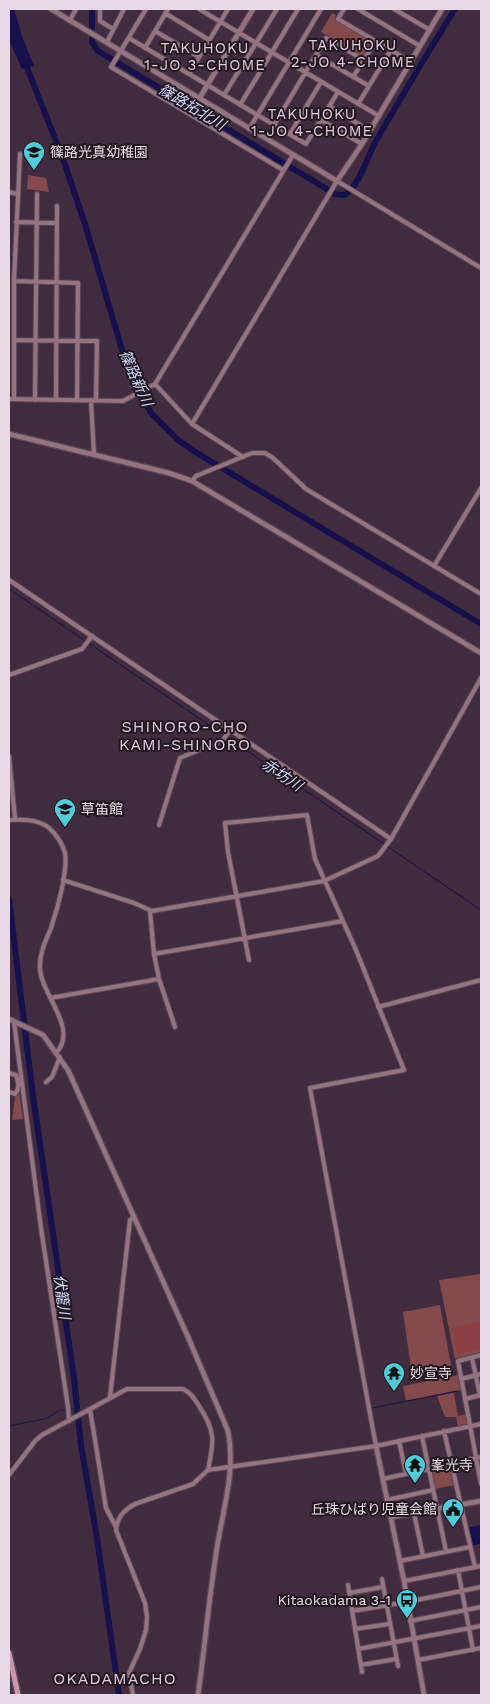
<svg xmlns="http://www.w3.org/2000/svg" width="490" height="1704" font-family="'Work Sans','Noto Sans JP',sans-serif">
<rect width="100%" height="100%" fill="#402c3e"/>
<path fill="#83494b" d="M332,13L336,15L335,19L369,39L367,43L370,45L364,56L362,57L321,32Z
M28,175L46,178L49,192L27,189Z
M19,1091L23,1119L12,1120L15,1097Z
M481,1274V1353L455,1359L439,1280Z
M440,1305L452,1370L412,1375L403,1312Z
M458,1375L461,1390L406,1401L403,1386Z
M454,1393L458,1416L467,1414L468,1424L458,1427L456,1417H445L437,1396Z
M450,1467L455,1485L435,1489L432,1470Z"/>
<path fill="#8c3e43" d="M481,1322V1348L457,1354L453,1328Z"/>
<path fill="#16104d" d="M9,9H14L23,39L34,66L22,69L9,40Z
M481,1525V1542L480,1544L470,1546L467,1528Z"/>
<g fill="none" stroke-linecap="round" stroke-linejoin="round">
<path stroke="#16104d" stroke-width="1" d="M9,589L384,844
M388,847L481,910
M372,1408L457,1391
M71,1409L78,1407
M9,1426L48,1418L59,1410H66"/>
<path stroke="#16104d" stroke-width="6" d="M92,9V42L98,51L335,194C341,195 345,196 349,192C362,178 367,157 376,141C402,96 428,52 455,9
M24,60L62,156L85,224L122,350L135,383L151,413L178,440L197,453L481,624
M9,899L33,1096L74,1378L81,1445L97,1538L119,1695"/>
<g stroke="#5b4859" stroke-width="6">
<path id="minor" d="M100,9V21L113,29
M146,9L111,67L283,170
M199,9L379,116
M344,9L338,19L411,62
M358,9L420,46
M394,9L430,30
M165,13L209,40
M70,20L76,9
M155,31L199,57
M129,38L306,144L338,92
M107,42L124,9
M145,48L168,9
M316,55L369,86
M189,74L228,9
M353,77L376,41
M224,95L277,9
M358,104L391,50
M240,105L298,9
M329,106L370,131
M189,114L199,99
M321,120L362,144
M274,125L326,38L364,60
M249,129L321,9
M290,134L321,82
M9,192L17,194
M16,222L57,223
M14,281L78,283L77,400
M14,340L97,341L96,400
M155,384L192,424L243,457
M9,399L123,401L155,384L293,155
M14,399V281L20,154
M35,400L37,194
M56,400L57,206
M91,400L94,455
M192,424L337,181L481,268
M192,481L196,476L252,453H265L273,458L306,489L481,594
M434,566L481,488
M9,580L391,839
M9,675L82,649L92,636
M9,756L15,819
M9,820C25,819 43,819 54,833C59,839 63,846 65,853C68,872 57,910 51,928C46,940 39,954 40,968C41,995 78,1027 57,1052
M159,825L180,758L223,740L230,730
M63,880L134,903L152,911L324,881L378,856L391,839L481,678
M150,911L154,954L159,979
M154,954L343,921
M249,960L228,852L225,823L307,815L315,859L356,950L404,1070L310,1088L376,1446
M50,998L159,979L175,1027
M378,1007L481,980
M14,1022L41,1228L68,1407L69,1421
M9,1073L16,1075C19,1082 20,1088 15,1094L9,1092
M46,1082L52,1077L60,1057
M481,1355L458,1361L481,1484
M472,1358L480,1395
M461,1379L481,1374
M110,1397L130,1220L134,1217
M465,1399L481,1395
M90,1409L106,1508L116,1527
M444,1431L475,1567
M422,1436L446,1551
M399,1441L406,1474
M9,1475L35,1441L42,1435L127,1389H183C191,1393 194,1398 199,1406C216,1431 214,1442 208,1470L376,1446L481,1424
M383,1479L481,1457
M387,1500L433,1490
M414,1513L423,1556
M400,1561L470,1547
M458,1570L473,1650
M382,1579L398,1666
M404,1581L481,1566
M348,1585L362,1672
M349,1593L383,1587
M352,1611L407,1602L481,1587
M410,1621L481,1607
M355,1629L389,1624
M358,1649L481,1626
M418,1660L481,1648
M361,1665L396,1659
M133,1695L129,1673L140,1649L146,1630L147,1617L145,1603L116,1530C117,1517 124,1510 135,1504L193,1484L208,1470"/>
</g>
<g stroke="#5b4859" stroke-width="7">
<path id="tertiary" d="M51,9L337,181L362,144L442,9
M199,99L253,9
M9,434L169,473L192,481L481,653
M9,1019L43,1035L68,1070L188,1337L228,1431C236,1470 223,1509 217,1548C209,1597 205,1646 198,1695
M376,1446L404,1581L424,1695
M391,1517L481,1501"/>
</g>
<g stroke="#5b4859" stroke-width="8">
<path id="secondary" d="M9,1653L18,1695"/>
</g>
<use href="#minor" stroke="#967381" stroke-width="4"/>
<use href="#tertiary" stroke="#967381" stroke-width="4.5"/>
<use href="#secondary" stroke="#cd96ac" stroke-width="5"/>
</g>
<defs>
<g id="school-pin" transform="scale(1.125)"><path d="M0 17L-7.5 6A9.5 9.5 0 1 1 7.5 6Z" fill="#52cbd8" stroke="#211820"/><path d="M0-5L7-2L0 1L-7-2ZM-4 1L0 2.5L4 1V4Q0 6-4 4Z" fill="#111"/></g>
<g id="temple-pin" transform="scale(1.125)"><path d="M0 17L-7.5 6A9.5 9.5 0 1 1 7.5 6Z" fill="#52cbd8" stroke="#211820"/><path d="M0-6L5-2H3V0L6.5 2.5H4V6H1.5V3h-3V6H-4V2.5H-6.5L-3 0V-2H-5Z" fill="#111"/></g>
<g id="civic-pin" transform="scale(1.125)"><path d="M0 17L-7.5 6A9.5 9.5 0 1 1 7.5 6Z" fill="#52cbd8" stroke="#211820"/><path d="M-.6-6.5H3V-4.5H.6V-3L4-1V1h2V6H-6V1h2V-1L-.6-3ZM-1.2 2.5V6h2.4V2.5Z" fill="#111"/></g>
<g id="bus-pin" transform="scale(1.125)"><path d="M0 17L-7.5 6A9.5 9.5 0 1 1 7.5 6Z" fill="#52cbd8" stroke="#211820"/><path d="M-5-6H5V4H4V6H2V4H-2V6H-4V4H-5ZM-3.5-4V0h7V-4ZM-3.5 1.2v1.5H-2V1.2ZM2 1.2v1.5H3.5V1.2Z" fill="#111"/></g>
</defs>
<g fill-rule="evenodd">
<use href="#school-pin" x="34" y="152"/>
<use href="#school-pin" x="65" y="809"/>
<use href="#temple-pin" x="394" y="1373"/>
<use href="#temple-pin" x="415" y="1465"/>
<use href="#civic-pin" x="453" y="1509"/>
<use href="#bus-pin" x="407" y="1600"/>
</g>
<g text-anchor="middle" stroke-width="4" stroke-linejoin="round" paint-order="stroke">
<g font-size="14" fill="#e7dae6" stroke="#211820" text-anchor="start">
<text x="50" y="157">篠路光真幼稚園</text>
<text x="81" y="814">草笛館</text>
<text x="410" y="1378">妙宣寺</text>
<text x="431" y="1470">峯光寺</text>
<text x="437" y="1514" text-anchor="end">丘珠ひばり児童会館</text>
<text x="391" y="1605" text-anchor="end">Kitaokadama 3-1</text>
</g>
<g font-size="15" letter-spacing="1" fill="#e2c9e0" stroke="#211820">
<text x="353" y="50">TAKUHOKU<tspan x="353" dy="17">2-JO 4-CHOME</tspan></text>
<text x="205" y="53">TAKUHOKU<tspan x="205" dy="17">1-JO 3-CHOME</tspan></text>
<text x="312" y="119">TAKUHOKU<tspan x="312" dy="17">1-JO 4-CHOME</tspan></text>
</g>
<g font-size="15" font-style="italic" fill="#d0d5fd" stroke="#211820">
<text transform="translate(192 107) rotate(31)" y="5">篠路拓北川</text>
<text transform="translate(136 378) rotate(66)" y="5">篠路新川</text>
<text transform="translate(282 775) rotate(34)" y="5">赤坊川</text>
<text transform="translate(62 1297) rotate(82)" y="5">伏籠川</text>
</g>
<g font-size="16" letter-spacing="1" fill="#e2c9e0" stroke="#211820">
<text x="185" y="732">SHINORO-CHO<tspan x="185" dy="18">KAMI-SHINORO</tspan></text>
<text x="115" y="1684">OKADAMACHO</text>
</g>
</g>
<rect width="490" height="1704" fill="none" stroke="#e7dae6" stroke-width="20"/>
</svg>
